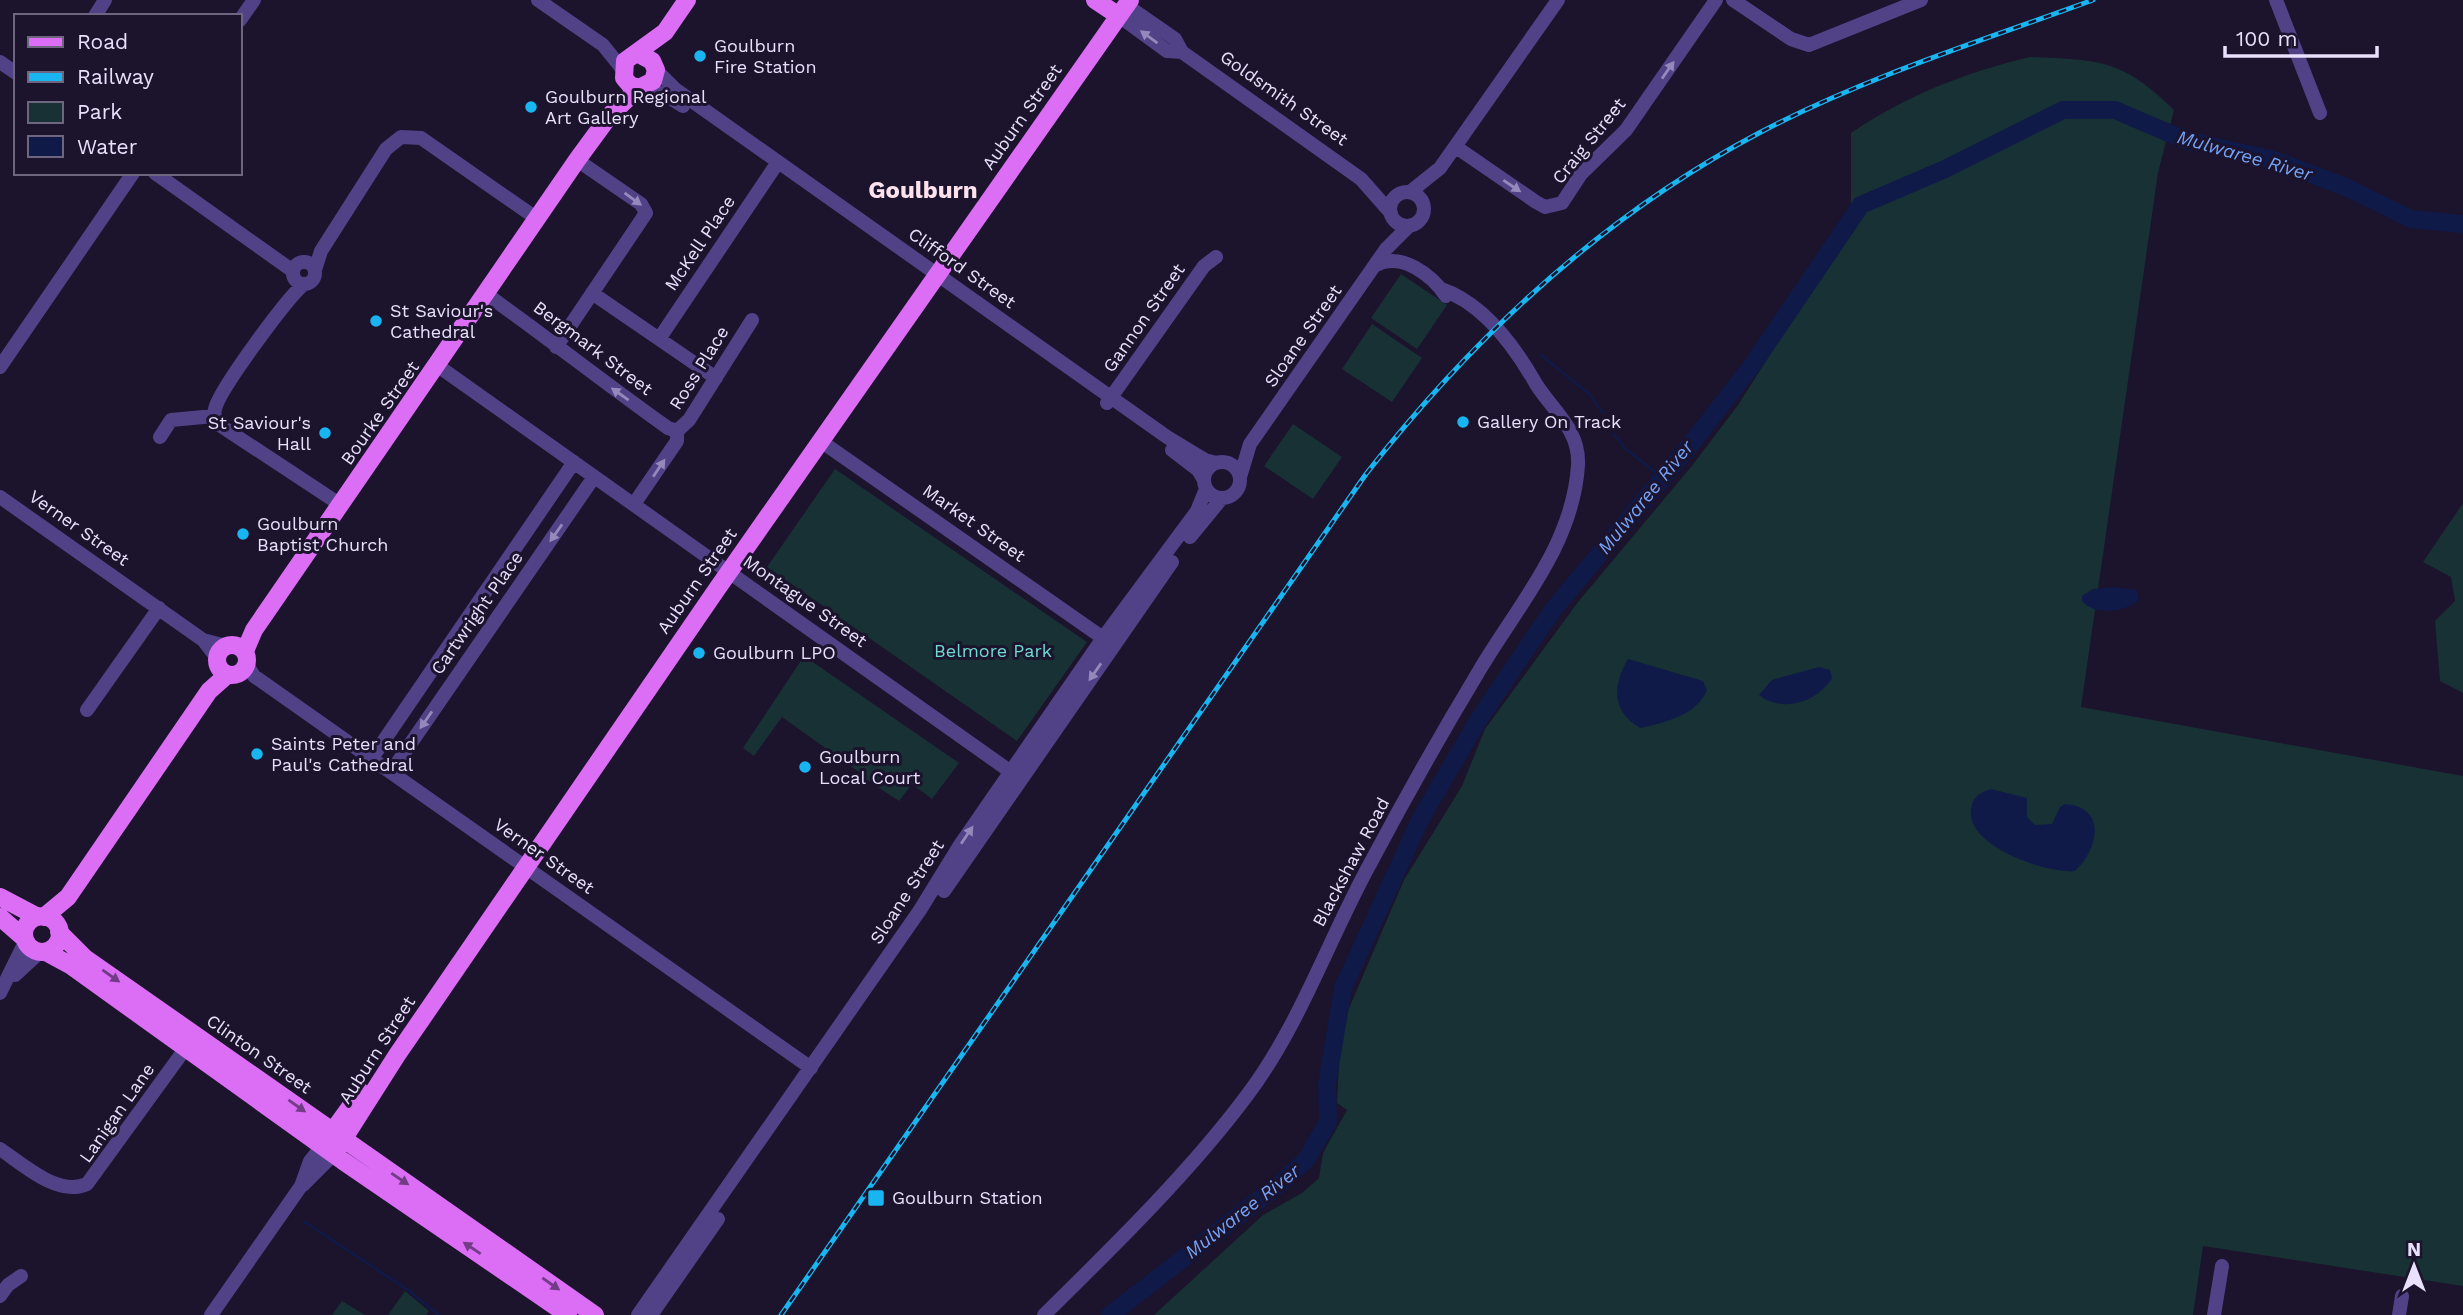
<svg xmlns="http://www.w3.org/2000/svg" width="2463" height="1315" font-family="'Work Sans',sans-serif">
<rect width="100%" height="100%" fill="#1c132c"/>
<path fill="#173135" d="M2030,57C2100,60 2122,59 2174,110L2158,173L2081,707L2463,776V1286L2203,1246L2193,1315H1154L1263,1215L1302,1193L1319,1178L1323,1153L1347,1110L1337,1103L1341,1027L1404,880L1462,786L1485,729L1578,602L1691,467L1738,405L1851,227V133C1905,96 1966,72 2030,57Z
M1401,274L1447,305L1417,349L1371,318Z
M1372,324L1422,358L1392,402L1342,369Z
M1293,424L1342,457L1313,499L1264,466Z
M835,469L1087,642L1017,741L767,567Z
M2463,503V693L2440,681L2435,621L2455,601L2451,577L2423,562Z
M804,656L959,763L932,799L912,784L899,801L858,774L859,772L782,717L754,756L743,748Z
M405,1291L429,1311L426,1315H388Z
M342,1301L365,1315H332Z"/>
<path fill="#0f1a49" d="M2114,587L2137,590L2139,600C2126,612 2094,616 2082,601V596L2093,589Z
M1628,659L1703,681L1707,690C1697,715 1664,723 1640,728C1612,712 1612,686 1628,659Z
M1819,667L1830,670L1832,678C1819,701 1782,714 1759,695L1772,680Z
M1991,789L2027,798V817L2035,825L2052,824L2060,807L2065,804C2108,807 2098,850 2075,871C2046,874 1967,846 1971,811C1972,797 1979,793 1991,789Z"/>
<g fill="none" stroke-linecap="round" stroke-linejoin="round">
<path stroke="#0f1a49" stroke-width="2.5" d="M1541,355L1589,394L1603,413
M1614,434L1626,449L1663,478
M305,1222L408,1290L439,1315"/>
<path stroke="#0f1a49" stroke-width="18" d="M1110,1315L1281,1183L1306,1160L1328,1122L1327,1084L1343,988L1421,818L1479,719L1552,611L1687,449L1751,367L1861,205L1945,169L2063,110H2115L2185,140L2274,160L2348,188L2411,219L2463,224"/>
<path stroke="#514187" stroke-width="14" d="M538,0L603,45L623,70
M1733,0L1791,39L1809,45L1921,0
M2276,0L2320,113
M1126,5L1175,39L1182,52L1361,179L1391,213
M95,16L105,0
M1119,16L1167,51L1182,52
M240,20L254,0
M0,62L16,73
M656,70L675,89L1167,437L1205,460L1216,463
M644,87L665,95L683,106
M1456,147L1536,202L1545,207L1562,203L1581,174L1626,130L1716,0
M155,173L293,271
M1390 209a17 17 0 1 1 34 0a17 17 0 1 1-34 0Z
M1410,192L1440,168L1558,0
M293 273a11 11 0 1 1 22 0a11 11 0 1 1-22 0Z
M1376,265C1401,252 1431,274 1446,296
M315,270L321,251L386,149L401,137L421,138L536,218
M304,284C287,298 219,390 215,409C213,415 216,419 218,424L341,505
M592,293L716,378
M486,294C548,338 606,384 668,428L677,431
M659,339L774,168
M556,347L646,213L641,204L577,160
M438,366L1011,772L1020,769
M0,367L133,173
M1107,403L1204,266L1216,257
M677,431L689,420L752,320
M160,437L171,420L214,416
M822,442L1103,638L1109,636
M1172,450L1198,470L1204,480
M1204 480a18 18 0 1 1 36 0a18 18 0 1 1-36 0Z
M1240,477L1250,444L1386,249L1409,226
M0,497L203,640L217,658
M634,504L677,441V431
M1190,537L1222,498
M203,640L226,646
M247,665L254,676L811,1068
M87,710L159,608
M372,758L574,462
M391,772L594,477
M944,891L1172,562
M15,975L40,952
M0,993L25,942
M0,1149C24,1165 58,1197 87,1184L185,1049
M303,1185L334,1154
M0,1296L8,1285L21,1276
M211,1315L301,1186L310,1161L322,1146
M638,1315L920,910L960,845L1103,638L1197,511L1206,489
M651,1315L718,1219
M1044,1315C1112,1248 1191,1171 1248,1094C1300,1025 1329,938 1371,862C1405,798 1441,734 1479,671C1518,605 1573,545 1578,465C1580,430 1553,411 1536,384C1515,347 1483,303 1441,289
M2214,1315L2222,1266
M2399,1315L2402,1296"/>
<path stroke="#dc6ef6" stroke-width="18" d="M1095,0L1119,16
M639,54L652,61L656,70L653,81L639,88L630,85L624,78L625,61L665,32L687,0
M217 660a15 15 0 1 1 30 0a15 15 0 1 1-30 0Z
M245,651L254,630L577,160L610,115L639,88
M0,897L38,917
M24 934a18 18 0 1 1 36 0a18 18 0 1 1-36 0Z
M0,917L24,938
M44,917L68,897L209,691L227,675
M59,932L85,958L595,1315
M46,952L70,965L343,1161L568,1315
M322,1146L361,1092
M334,1154L397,1055L717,589L1130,0"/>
<g stroke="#18b5f1" stroke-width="5">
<path id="rail" d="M781,1315L1366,474C1474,336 1602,216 1759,133C1865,77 1981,41 2093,0"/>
</g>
<use href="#rail" stroke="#1c132c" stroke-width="2.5" stroke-dasharray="8" stroke-linecap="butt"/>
</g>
<defs><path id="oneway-solid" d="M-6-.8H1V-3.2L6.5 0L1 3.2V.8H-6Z" transform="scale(1.75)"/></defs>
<g fill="#9589bc">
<use href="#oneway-solid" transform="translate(1149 37) rotate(-144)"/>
<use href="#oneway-solid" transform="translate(1668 70) rotate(-55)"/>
<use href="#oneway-solid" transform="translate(1512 186) rotate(34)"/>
<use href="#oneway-solid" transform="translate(633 199) rotate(36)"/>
<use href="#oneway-solid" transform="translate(620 394) rotate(-145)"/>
<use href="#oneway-solid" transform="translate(659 468) rotate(-56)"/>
<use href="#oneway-solid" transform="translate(556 533) rotate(125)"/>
<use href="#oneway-solid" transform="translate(1095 672) rotate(125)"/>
<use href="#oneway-solid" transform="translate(426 720) rotate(125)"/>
<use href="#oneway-solid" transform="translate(967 835) rotate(-56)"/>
</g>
<g fill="#723c87">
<use href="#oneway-solid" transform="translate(111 976) rotate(35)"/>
<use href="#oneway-solid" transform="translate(297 1106) rotate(35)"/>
<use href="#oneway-solid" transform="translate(400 1179) rotate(34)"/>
<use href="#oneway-solid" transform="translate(472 1248) rotate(-146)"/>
<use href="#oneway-solid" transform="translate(551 1284) rotate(35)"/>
</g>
<g fill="#18b5f1" stroke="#1c132c" stroke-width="2.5">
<circle cx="700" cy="56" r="7"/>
<circle cx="531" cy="107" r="7"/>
<circle cx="376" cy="321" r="7"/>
<circle cx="1463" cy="422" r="7"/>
<circle cx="325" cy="433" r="7"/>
<circle cx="243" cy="534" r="7"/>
<circle cx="699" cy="653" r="7"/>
<circle cx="257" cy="754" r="7"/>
<circle cx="805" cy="767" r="7"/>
<rect x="867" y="1189" width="18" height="18" rx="3.5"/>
</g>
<g text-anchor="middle" stroke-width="6" stroke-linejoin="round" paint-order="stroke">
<g font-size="18" fill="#e8e0fd" stroke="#1c132c" text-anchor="start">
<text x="714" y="52">Goulburn<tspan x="714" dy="21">Fire Station</tspan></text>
<text x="545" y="103">Goulburn Regional<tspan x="545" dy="21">Art Gallery</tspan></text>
<text x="390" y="317">St Saviour's<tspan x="390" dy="21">Cathedral</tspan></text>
<text x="1477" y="428">Gallery On Track</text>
<text x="311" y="429" text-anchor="end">St Saviour's<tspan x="311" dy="21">Hall</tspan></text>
<text x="257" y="530">Goulburn<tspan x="257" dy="21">Baptist Church</tspan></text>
<text x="713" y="659">Goulburn LPO</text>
<text x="271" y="750">Saints Peter and<tspan x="271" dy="21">Paul's Cathedral</tspan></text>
<text x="819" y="763">Goulburn<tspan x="819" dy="21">Local Court</tspan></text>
<text x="892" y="1204">Goulburn Station</text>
</g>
<g font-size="18" fill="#e8e0fd" stroke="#1c132c">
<text transform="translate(1284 98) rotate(35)" y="6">Goldsmith Street</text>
<text transform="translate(1022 117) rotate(-55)" y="6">Auburn Street</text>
<text transform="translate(1589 141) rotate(-51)" y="6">Craig Street</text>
<text transform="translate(700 243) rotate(-56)" y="6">McKell Place</text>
<text transform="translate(962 268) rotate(35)" y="6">Clifford Street</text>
<text transform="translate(1144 318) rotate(-55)" y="6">Gannon Street</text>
<text transform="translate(1303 336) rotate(-55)" y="6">Sloane Street</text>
<text transform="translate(593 348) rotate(37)" y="6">Bergmark Street</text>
<text transform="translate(699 368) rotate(-58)" y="6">Ross Place</text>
<text transform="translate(380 413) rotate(-55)" y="6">Bourke Street</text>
<text transform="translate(974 523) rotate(35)" y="6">Market Street</text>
<text transform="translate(79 528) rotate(35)" y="6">Verner Street</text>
<text transform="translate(697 581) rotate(-55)" y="6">Auburn Street</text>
<text transform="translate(805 601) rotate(35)" y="6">Montague Street</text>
<text transform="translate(477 613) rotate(-55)" y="6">Cartwright Place</text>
<text transform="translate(544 856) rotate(35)" y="6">Verner Street</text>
<text transform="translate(1351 862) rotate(-62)" y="6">Blackshaw Road</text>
<text transform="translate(907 892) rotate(-57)" y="6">Sloane Street</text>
<text transform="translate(377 1050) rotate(-57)" y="6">Auburn Street</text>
<text transform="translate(259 1054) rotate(35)" y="6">Clinton Street</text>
<text transform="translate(117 1113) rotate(-55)" y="6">Lanigan Lane</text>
</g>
<g font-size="18" fill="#6edbd3" stroke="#1c132c">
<text x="993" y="657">Belmore Park</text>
</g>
<g font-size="19" font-style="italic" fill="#74a3f7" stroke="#1c132c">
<text transform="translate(2245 155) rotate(16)" y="7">Mulwaree River</text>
<text transform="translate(1645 497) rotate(-51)" y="7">Mulwaree River</text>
<text transform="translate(1242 1211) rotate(-38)" y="7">Mulwaree River</text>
</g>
<g font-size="24" font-weight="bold" fill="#fde2ee" stroke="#1c132c">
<text x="923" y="198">Goulburn</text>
</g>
</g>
<rect x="14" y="14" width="228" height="161" fill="#1c132c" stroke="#6e6580" stroke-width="2"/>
<rect x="28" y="37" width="35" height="10" fill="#dc6ef6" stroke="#6e6580" stroke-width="2"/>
<text x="77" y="49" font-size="21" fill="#e8e0fd">Road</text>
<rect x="28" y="72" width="35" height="10" fill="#18b5f1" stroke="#6e6580" stroke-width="2"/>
<text x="77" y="84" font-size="21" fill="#e8e0fd">Railway</text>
<rect x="28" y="102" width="35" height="21" fill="#173135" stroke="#6e6580" stroke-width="2"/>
<text x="77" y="119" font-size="21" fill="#e8e0fd">Park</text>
<rect x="28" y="136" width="35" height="21" fill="#0f1a49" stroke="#6e6580" stroke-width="2"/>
<text x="77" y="154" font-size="21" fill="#e8e0fd">Water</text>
<g transform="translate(2414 1266)" stroke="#1c132c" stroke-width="5" paint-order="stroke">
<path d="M0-5L12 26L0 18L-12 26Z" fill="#e8e0fd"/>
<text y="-10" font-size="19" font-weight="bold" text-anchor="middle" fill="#e8e0fd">N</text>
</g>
<path d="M2225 46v10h152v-10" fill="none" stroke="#e8e0fd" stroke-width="3.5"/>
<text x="2236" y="46" font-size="21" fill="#e8e0fd" stroke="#1c132c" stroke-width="5" paint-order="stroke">100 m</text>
</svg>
